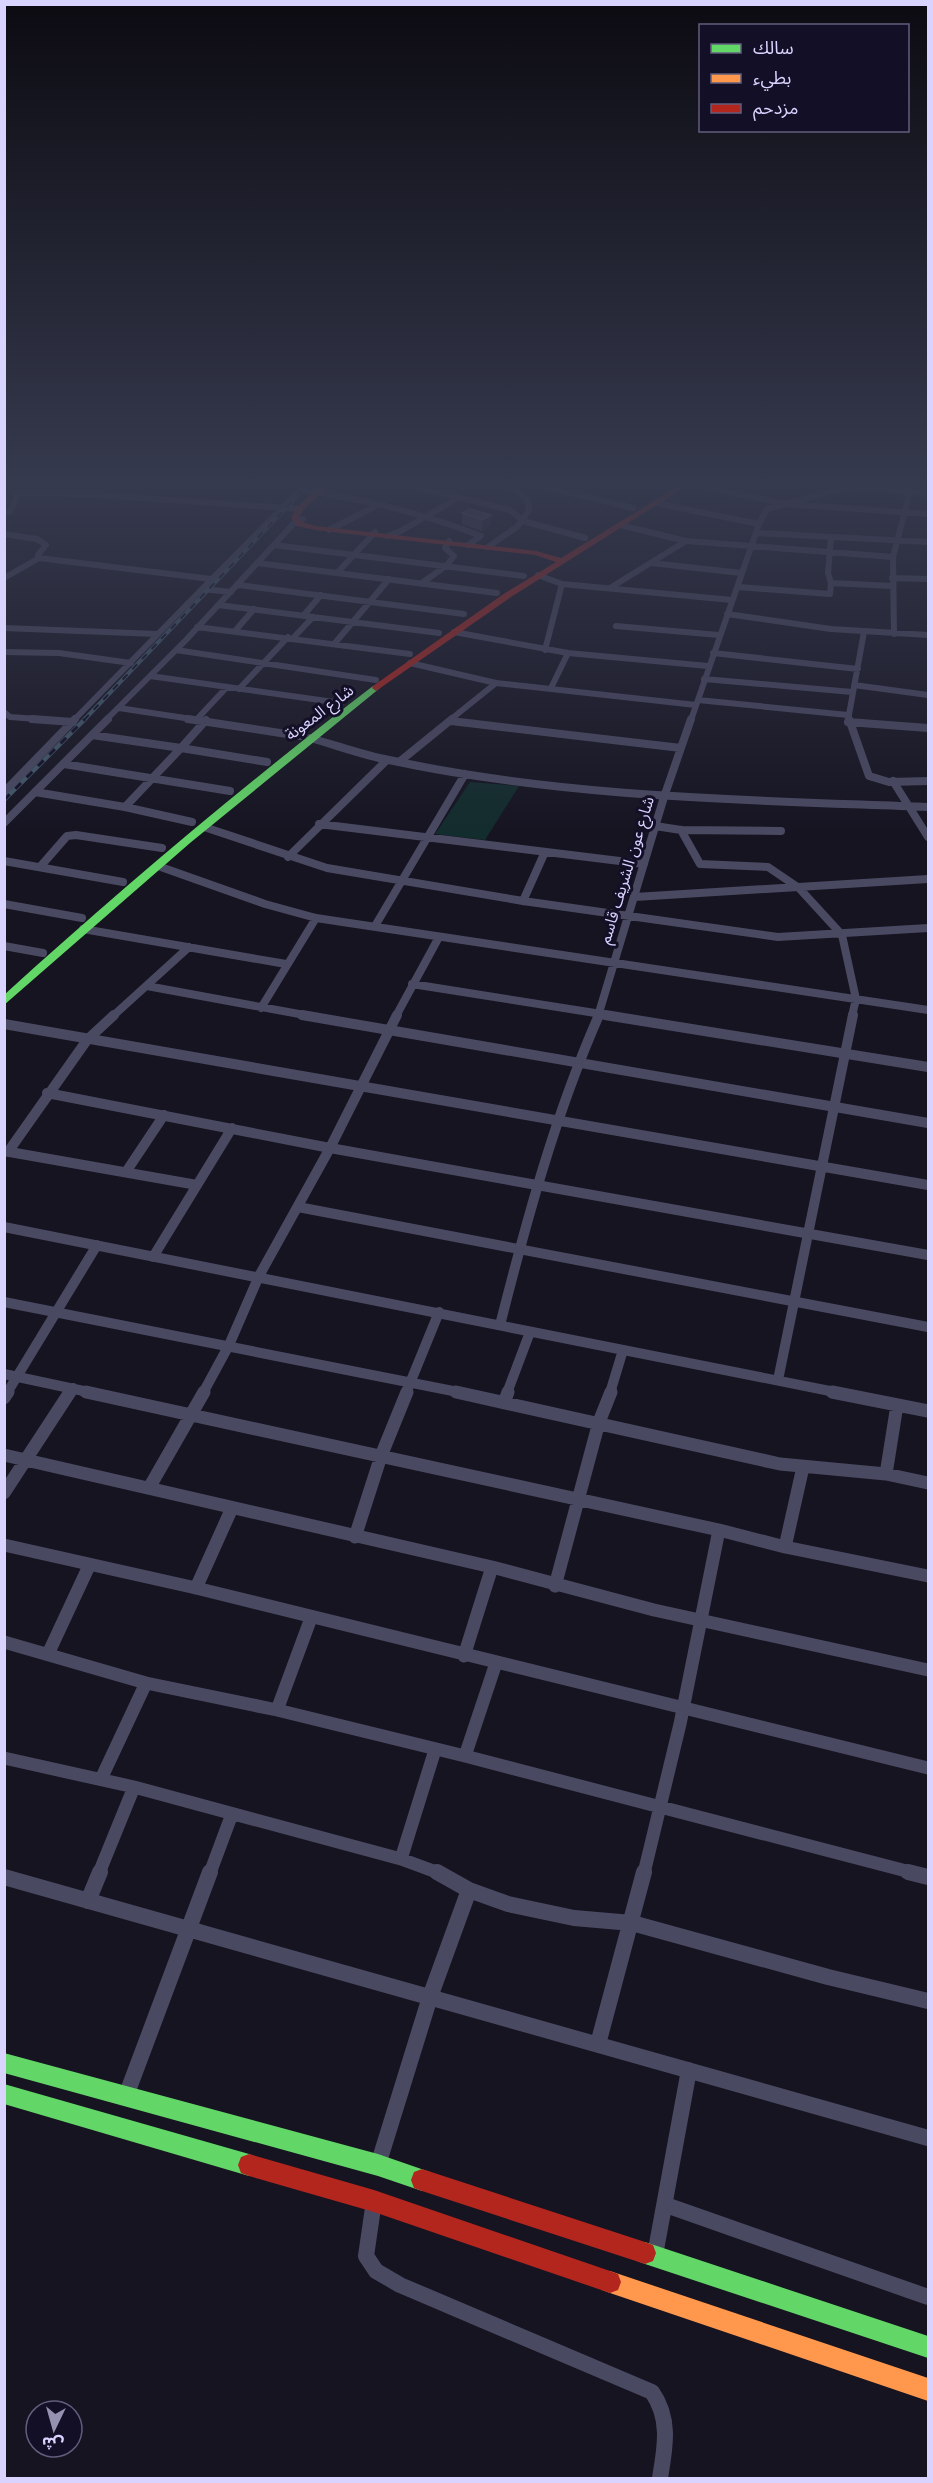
<svg xmlns="http://www.w3.org/2000/svg" width="933" height="2483" font-family="'Open Sans','Noto Sans Arabic',sans-serif">
<rect width="100%" height="100%" fill="#161421"/>
<path fill="#132c2d" d="M470,782L519,786L485,840L435,834Z"/>
<g fill="none" stroke-linecap="round" stroke-linejoin="round">
<path stroke="#4a4962" stroke-width="6" d="M416,487L510,510L523,521L585,538
M545,487L633,508
M706,487L786,504L928,514
M848,487L928,493
M655,503L759,524
M4,512H10L18,493L82,494L300,509
M620,525L686,541L893,557
M329,530L374,507
M757,533L928,542
M4,534L37,539L46,545L38,555L39,558L4,578
M387,536L399,532L460,497
M831,537L828,573L831,583
M274,545L524,576
M488,547L518,526L529,510C529,497 520,493 509,487
M39,558L211,579
M257,563L497,593
M651,563L742,573
M337,573L375,532
M538,575L562,584L732,600
M892,578L928,579
M422,583L447,565L454,556L445,548L449,541
M238,585L464,614
M738,587L830,594L831,583L893,586
M610,588L686,541
M231,592L202,589L300,490C360,498 424,514 481,536L468,545
M218,605L439,633
M727,614L831,629L928,635
M303,616L321,595
M616,626L719,635
M197,627L410,654
M4,628L157,634
M235,631L254,609
M454,632L568,653L708,666
M894,634L893,557L910,491
M293,638L313,617
M335,643L389,579
M176,650L376,680
M545,650L562,584
M4,652L59,653L131,663
M713,653L858,669
M410,663L496,683L696,705
M150,676L341,703
M704,679L852,692
M854,685L928,695
M551,688L568,653
M239,689L288,637
M698,700L848,715
M119,708L198,720
M4,712L10,717L51,720
M197,719L227,687
M74,720L202,589
M106,720L186,640L296,521L303,519
M450,720L496,683
M691,720L759,524L767,509L848,487
M848,720L864,632"/>
<path stroke="#4a4962" stroke-width="8" d="M32,719L73,722
M188,719L300,736
M849,719L869,776L889,782L928,781
M206,720L181,748L267,762
M451,721L681,748
M848,722L928,728
M92,735L181,748
M310,738C336,745 362,755 389,760C566,798 748,800 928,807
M399,762L452,719
M64,764L230,791
M893,781L928,837
M4,792L75,719
M35,792L125,807L192,822
M125,807L181,748
M4,823L108,719
M319,824L644,864
M655,826L681,830L781,831
M204,827L327,868L523,901L778,937L928,928
M681,830L700,864L768,867L799,888L842,935L856,999L852,1016
M288,857L387,760
M4,861L123,882
M158,866L265,904L316,918L928,1010
M40,867L67,836L76,835L162,848
M635,897L928,879
M523,901L544,854
M4,904L82,918
M375,926L465,774
M83,929L286,964
M4,946L43,953
M412,984L614,1016
M147,986L310,1016
M261,1008L316,918
M113,1016L189,947
M396,1016L439,937
M598,1016L664,797L691,719"/>
<path stroke="#4a4962" stroke-width="10" d="M302,1015L928,1123
M605,1015L928,1067
M4,1024L928,1185
M47,1093L330,1148L928,1255
M4,1151L197,1185
M8,1152L87,1040L114,1015
M126,1172L164,1115
M298,1207L928,1327
M4,1227L840,1393
M153,1257L232,1128
M4,1302L463,1393
M500,1325C527,1219 555,1115 599,1015
M4,1374L93,1393
M778,1380L853,1015
M7,1393L97,1245
M69,1393L73,1388
M203,1393L229,1345L259,1276L330,1148L397,1015
M406,1393L439,1312
M507,1393L530,1332
M610,1393L623,1350"/>
<path stroke="#4a4962" stroke-width="13" d="M86,1392L719,1530L785,1547L928,1576
M456,1392L780,1464L886,1474L928,1483
M832,1392L928,1411
M4,1398L8,1392
M504,1403L508,1392
M4,1455L492,1567L654,1610L928,1670
M886,1474L897,1405
M149,1488L204,1392
M4,1493L70,1392
M355,1537L381,1456L407,1392
M4,1545L196,1588L928,1768
M785,1547L803,1467
M555,1586L599,1422L611,1392
M196,1588L232,1508
M4,1642L146,1683L277,1710L465,1756L914,1873
M48,1654L89,1566
M464,1656L492,1567
M277,1710L311,1618
M465,1756L496,1663
M4,1758L134,1787L401,1859L439,1873
M101,1779L146,1683
M401,1859L435,1750
M99,1873L134,1787
M210,1873L232,1814
M644,1873L680,1724L719,1530"/>
<path stroke="#4a4962" stroke-width="16" d="M437,1872L469,1890L508,1904L574,1918L632,1923L828,1977L928,2001
M908,1872L928,1877
M4,1877L928,2138
M88,1901L100,1872
M598,2044L644,1872
M126,2096L210,1872
M378,2165L430,1997L469,1890
M374,2201L366,2256L376,2271L400,2285L652,2392C671,2419 665,2448 660,2478
M666,2205L928,2297
M655,2255L689,2070"/>
<path fill="#63d668" fill-rule="evenodd" d="M373,686L380,688L190,843L4,1005V995C123,887 245,784 373,686Z
M4,2053L378,2154L430,2172L433,2180L430,2188L422,2191L378,2176L4,2073Z
M4,2084L249,2154L257,2157L260,2165L257,2173L249,2176L4,2104Z
M645,2242L928,2336V2358L645,2264L637,2261L634,2253L637,2245Z"/>
<path fill="#ff974d" fill-rule="evenodd" d="M610,2271L928,2378V2401L610,2293L602,2290L599,2282L602,2274Z"/>
<path fill="#b3261e" fill-rule="evenodd" d="M320,487H328L303,510L299,518L303,522L315,526L536,551L561,558L677,487H685L511,597L376,691L372,688L373,686L505,593L556,562L535,555L315,530L297,526L291,518L297,507Z
M249,2154L374,2190L610,2271L618,2274L621,2282L618,2290L610,2293L374,2212L249,2176L241,2173L238,2165L241,2157Z
M422,2169L645,2242L653,2245L656,2253L653,2261L645,2264L422,2191L414,2188L411,2180L414,2172Z"/>
<g stroke="#43596b" stroke-width="4">
<path id="rail-far1" d="M84,720L306,487"/>
</g>
<g stroke="#43596b" stroke-width="4.5">
<path id="rail" d="M4,800L85,719"/>
</g>
<use href="#rail-far1" stroke="#130f26" stroke-width="2" stroke-dasharray="7" stroke-linecap="butt"/>
<use href="#rail" stroke="#130f26" stroke-width="3" stroke-dasharray="8" stroke-linecap="butt"/>
</g>
<path fill="#403d50" d="M462,513L491,515V525L482,531L462,524Z"/>
<path fill="#282635" d="M491,515V525L482,531V520Z"/>
<path fill="#504e63" stroke="#66637b" stroke-width="1.5" d="M470,509L491,515L482,520L462,513Z"/>
<linearGradient id="sky" x2="0" y2="1"><stop stop-color="#0c0b12"/><stop offset="0.58" stop-color="#363a4e"/><stop offset="1" stop-color="#363a4e" stop-opacity="0"/></linearGradient>
<rect width="933" height="834" fill="url(#sky)"/>
<g text-anchor="middle" stroke-width="6" stroke-linejoin="round" paint-order="stroke">
<g font-size="16" fill="#d9d4ff" stroke="#130f26">
<text transform="translate(319 712) rotate(-37)" y="6">شارع المعونة</text>
<text transform="translate(626 870) rotate(-73)" y="6">شارع عون الشريف قاسم</text>
</g>
</g>
<rect width="933" height="2483" fill="none" stroke="#d9d4ff" stroke-width="12"/>
<rect x="699" y="24" width="210" height="108" fill="#130f26" stroke="#625e7d" stroke-width="1.5"/>
<rect x="711" y="44" width="30" height="9" fill="#63d668" stroke="#625e7d" stroke-width="1.5"/>
<text x="753" y="54" font-size="18" fill="#d9d4ff">سالك</text>
<rect x="711" y="74" width="30" height="9" fill="#ff974d" stroke="#625e7d" stroke-width="1.5"/>
<text x="753" y="84" font-size="18" fill="#d9d4ff">بطيء</text>
<rect x="711" y="104" width="30" height="9" fill="#b3261e" stroke="#625e7d" stroke-width="1.5"/>
<text x="753" y="114" font-size="18" fill="#d9d4ff">مزدحم</text>
<g transform="translate(54 2429) rotate(185)"><circle r="28" fill="#130f26" stroke="#625e7d" stroke-width="1.5"/>
<path d="M0-4.5L10 22L0 15L-10 22Z" fill="#9591b1"/>
<text y="-9" font-size="16" font-weight="bold" text-anchor="middle" fill="#d9d4ff">ش</text>
</g>
</svg>
